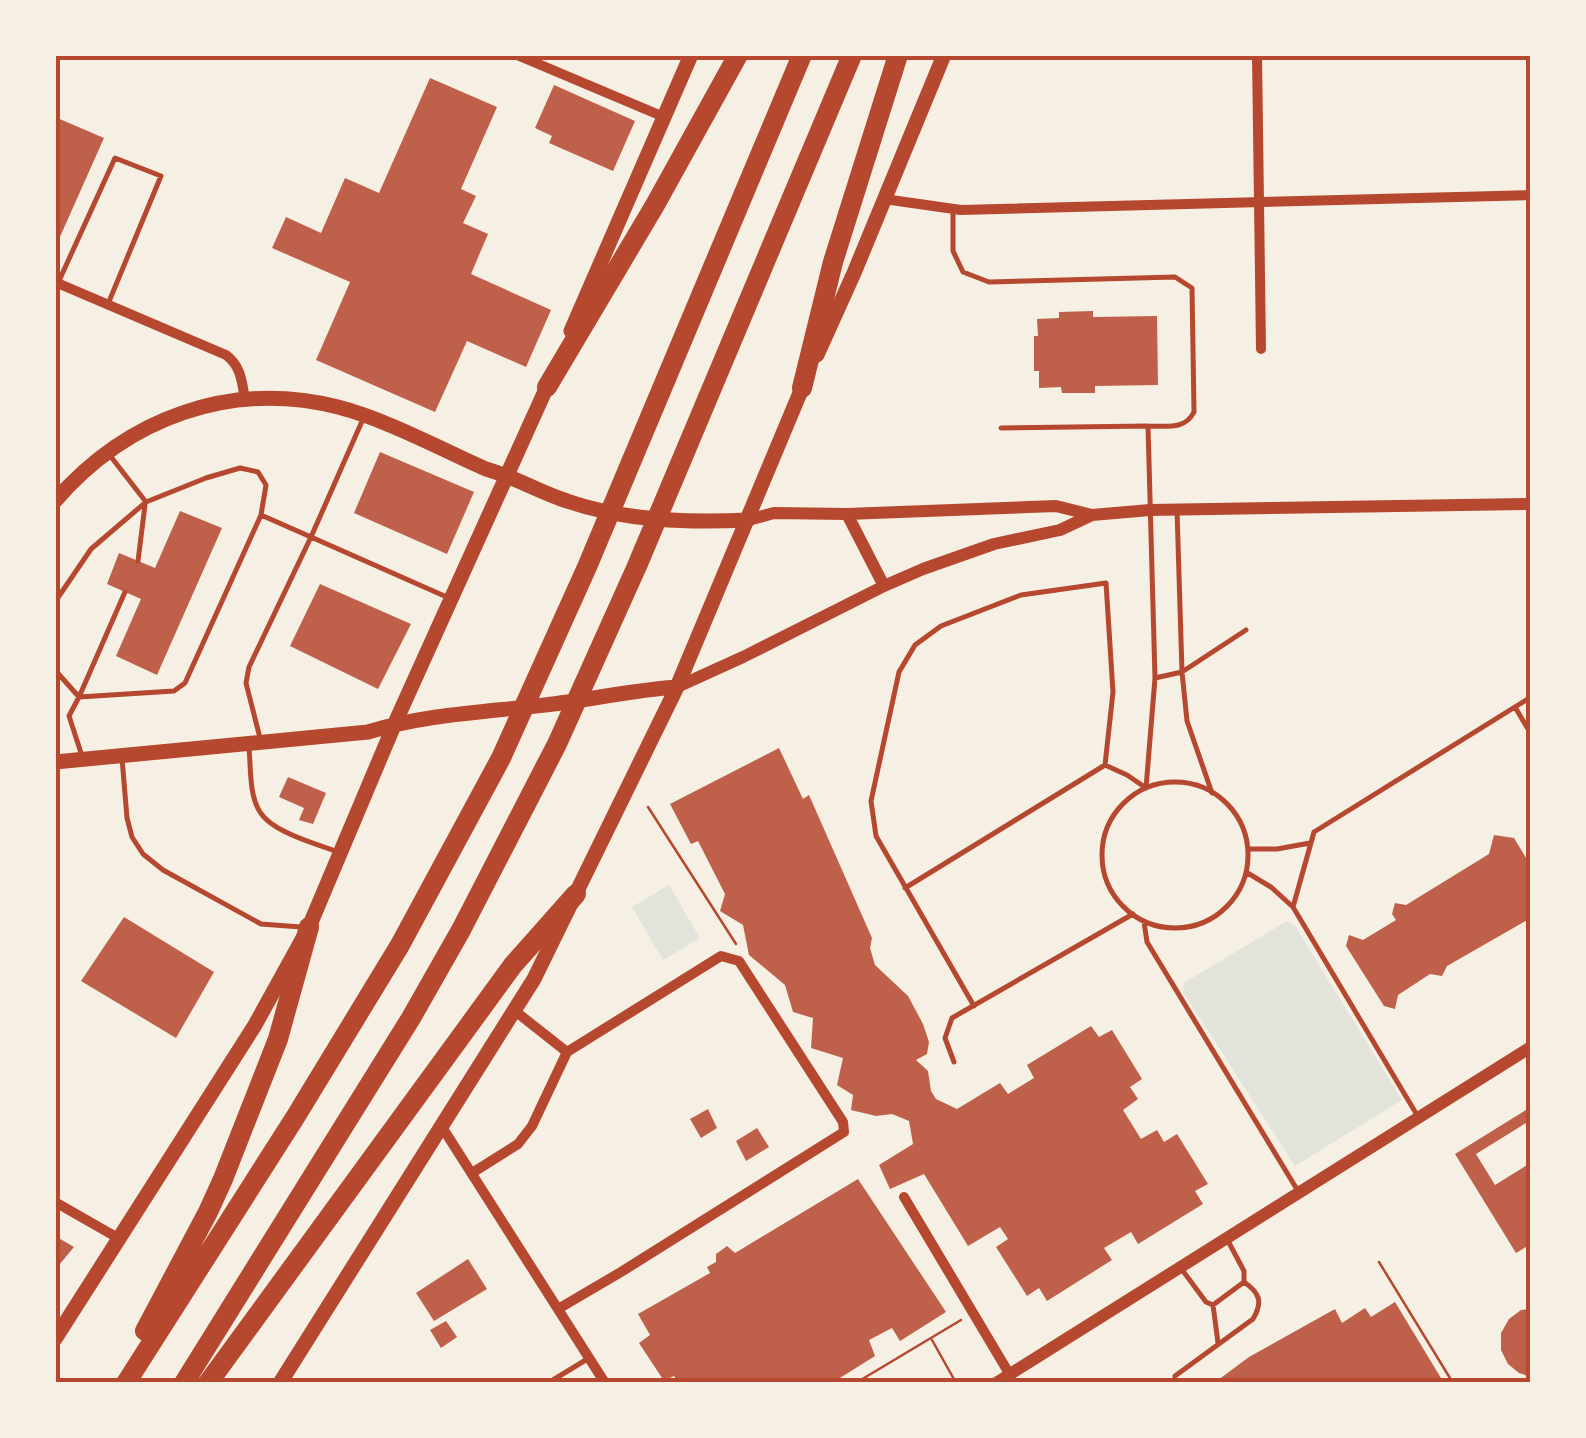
<svg xmlns="http://www.w3.org/2000/svg" width="1586" height="1438" font-family="'Sofia Sans Condensed',sans-serif">
<rect width="100%" height="100%" fill="#f6efe4"/>
<path fill="#e2e4dc" d="M669,885L700,938L663,960L632,907Z
M1287,921L1295,926L1402,1100L1295,1166L1183,992L1184,983Z"/>
<path fill="#bf614a" d="M430,78L497,107L461,189L476,196L463,223L488,234L471,274L551,310L526,367L467,341L435,412L316,360L350,282L272,248L286,217L321,233L345,178L379,193Z
M554,85L635,121L613,171L549,143L552,136L535,128Z
M55,117L104,138L55,248Z
M1093,311V317L1157,316L1158,385L1095,386V393H1062L1061,387L1039,388V371H1034V336H1038L1037,319L1059,318V312Z
M380,452L474,492L447,554L354,513Z
M180,511L222,528L157,675L116,656L141,599L107,584L119,553L155,568Z
M320,584L411,624L378,689L290,646Z
M779,748L803,799L809,795L872,938L870,948L875,965L908,996L923,1024L929,1042L927,1054L916,1060L928,1071L931,1091L936,1099L957,1109L1000,1083L1008,1094L1034,1078L1027,1065L1091,1026L1099,1037L1112,1030L1142,1079L1130,1087L1138,1099L1123,1110L1141,1139L1157,1130L1164,1142L1177,1134L1208,1184L1195,1191L1203,1204L1138,1244L1131,1232L1104,1248L1112,1260L1047,1301L1039,1288L1027,1296L996,1247L1008,1239L1000,1227L968,1246L924,1174L890,1189L879,1165L913,1144L909,1121L892,1114L876,1116L851,1110L853,1095L837,1085L843,1058L811,1048L813,1018L793,1012L785,985L749,955L743,925L720,911L725,894L698,841L691,844L670,804Z
M288,777L326,793L313,824L299,820L304,808L279,797Z
M1494,835L1514,838L1531,866V918L1447,966L1442,976L1430,974L1398,995L1395,1009L1384,1006L1346,946L1349,935L1363,940L1396,920L1392,914L1395,903L1406,905L1489,854Z
M124,917L214,972L176,1038L81,981Z
M1531,1107V1120L1476,1154L1495,1185L1527,1165L1528,1168L1531,1166V1244L1516,1253L1455,1154Z
M708,1109L717,1128L701,1138L690,1119Z
M757,1128L769,1147L746,1161L736,1141Z
M858,1179L946,1312L900,1341L892,1328L869,1340L875,1356L832,1383H678L674,1376L664,1381L639,1343L650,1335L638,1314L710,1273L707,1267L716,1262V1254L727,1246L735,1253Z
M55,1236L74,1247L55,1270Z
M468,1259L487,1289L434,1321L416,1293Z
M1395,1302L1444,1383H1214L1249,1357L1335,1309L1342,1323L1365,1308L1371,1317Z
M1531,1309V1377L1519,1373L1508,1364L1501,1350V1333L1509,1319L1521,1310Z
M446,1321L457,1337L441,1348L430,1330Z"/>
<g fill="none" stroke-linecap="round" stroke-linejoin="round">
<path stroke="#b5482f" stroke-width="2.5" d="M648,807L736,944
M1379,1262L1453,1383
M932,1340L955,1381
M860,1383L859,1381L961,1320"/>
<path stroke="#b5482f" stroke-width="5" d="M953,210V251L963,272L989,282L1175,277L1192,288L1194,412C1185,430 1167,426 1148,426L1155,678L1146,788
M58,283L115,158L161,176L108,304
M1001,428L1148,426
M108,453L146,502L206,478L240,468L258,472L266,485L261,515L311,537L363,419
M1177,510L1182,672L1187,721L1212,793
M138,561L145,505
M55,602L91,549L146,502
M55,670L79,697L125,592
M1155,678L1182,672L1246,630
M1515,707L1531,734
M260,738L246,683L249,667L311,537L449,598
M249,748C251,768 249,795 260,812C272,832 316,844 338,852
M82,756L69,716L79,697L174,691L185,683L261,515
M122,758L127,818L132,837L143,854L163,870L261,924L301,927
M1105,765L1127,775L1146,788
M1102 855a73 73 0 1 1 146 0a73 73 0 1 1-146 0Z
M1249,849H1277L1310,843
M1246,872L1271,887L1293,907L1417,1115
M905,888L1105,765L1113,692L1106,583L1021,595L941,626L915,645L899,672L871,801L876,836L974,1006
M1293,907L1314,832L1531,697
M1144,922L1147,942L1298,1191
M954,1062L945,1038L952,1018L1133,914
M1180,1267L1206,1302L1213,1305L1244,1282V1271L1228,1241
M1213,1305L1218,1343
M548,1383L589,1358
M1175,1383V1376L1253,1319C1263,1302 1260,1293 1244,1282"/>
<path stroke="#b5482f" stroke-width="10" d="M517,55L664,117
M1257,55L1261,349
M884,199L961,210L1531,195
M55,282L226,355C241,366 242,382 245,400
M515,1011L567,1052
M442,1127L605,1383
M472,1173L518,1144L532,1126L567,1052L721,956L739,961L843,1122L844,1132L621,1272L558,1309
M904,1197L1010,1375
M55,1202L118,1238"/>
<path stroke="#b5482f" stroke-width="12" d="M847,514L884,586
M748,520L774,513L847,514L1056,506L1092,515L1150,510L1531,504
M677,687L743,657L884,586L923,569L994,544L1060,530L1092,515
M996,1383L1531,1047"/>
<path stroke="#b5482f" stroke-width="15" d="M571,331L691,55
M817,355L854,273L944,55
M55,501C127,418 230,380 338,407C385,419 441,449 486,469C515,477 539,492 567,501C624,521 688,523 748,520
M55,762L368,732C426,714 486,712 545,705C589,700 633,690 677,687
M55,1339L255,1025L309,927L395,723L550,380
M280,1383L534,979L677,687L805,381"/>
<path stroke="#b5482f" stroke-width="20" d="M547,387L655,205L738,55
M802,388L833,262L898,55
M145,1331L208,1212L223,1179L278,1039L309,927
M126,1383L296,1116L400,945L501,758L587,567L802,55
M184,1383L411,1018L461,930L557,744L637,566L852,55
M208,1383L513,965L576,894"/>
</g>
<rect width="1586" height="1438" fill="none" stroke="#f6efe4" stroke-width="115"/>
<rect x="58" y="58" width="1470" height="1322" fill="none" stroke="#b5482f" stroke-width="4"/>
</svg>
